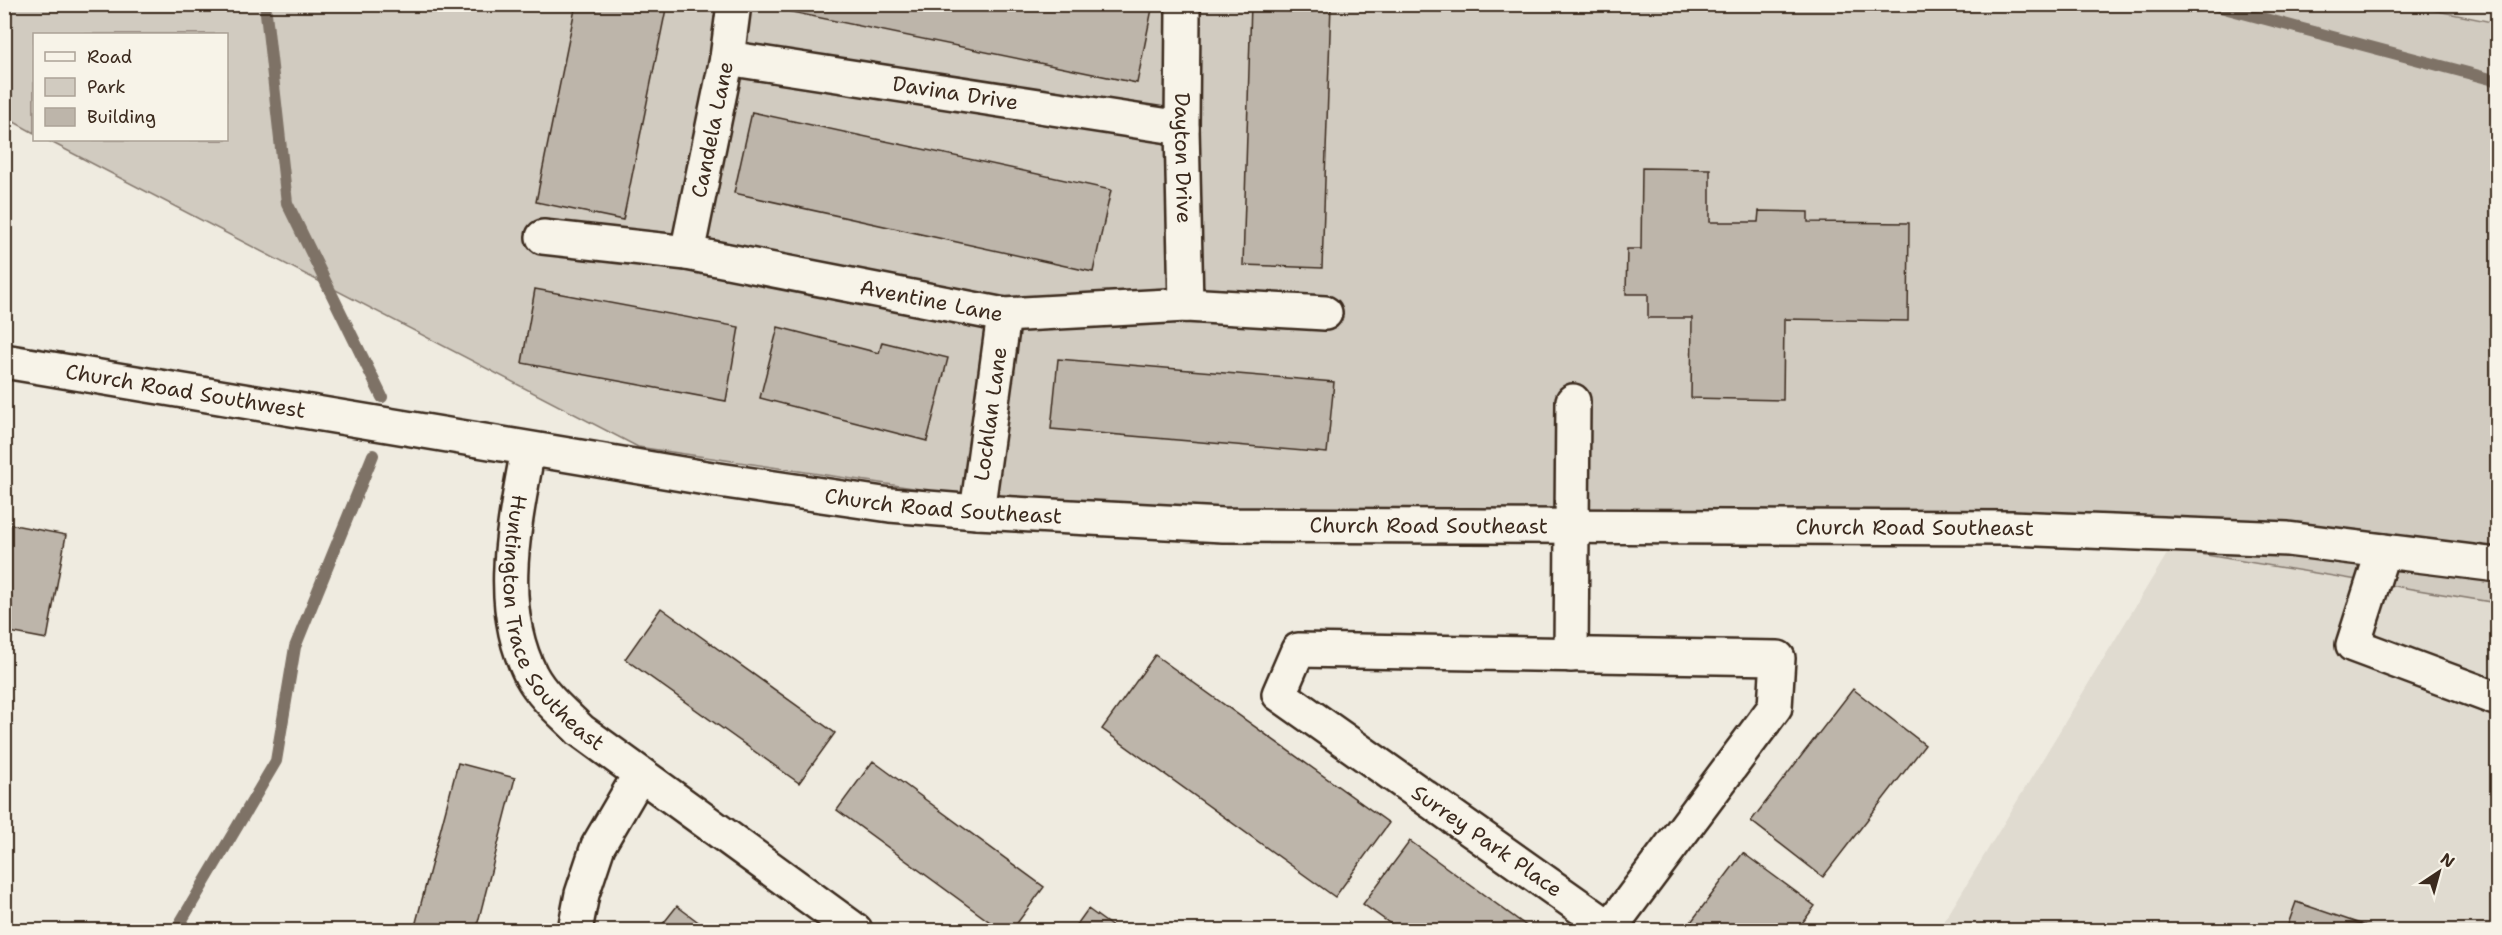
<svg xmlns="http://www.w3.org/2000/svg" width="2502" height="935" font-family="'Shantell Sans',sans-serif">
<rect width="100%" height="100%" fill="#efebe0"/>
<filter id="ink" filterUnits="userSpaceOnUse"><feTurbulence type="fractalNoise" baseFrequency=".0167" numOctaves="2"/><feDisplacementMap in="SourceGraphic" scale="12" xChannelSelector="R" yChannelSelector="G"/><feConvolveMatrix kernelMatrix="1 2 1 2 8 2 1 2 1" color-interpolation-filters="sRGB"/></filter>
<g filter="url(#ink)">
<path fill="#e0dbd0" d="M2404,5H2497V23Z
M2170,549L2497,603V930H1939Z"/>
<path fill="#d1cbc0" stroke="#867a6f" stroke-width="1.5" d="M2403,4L2497,23V603L2170,549L1142,522L638,447L47,140H226V34H34V133L5,117L4,5Z"/>
<g fill="none" stroke-linecap="round" stroke-linejoin="round">
<path stroke="#7e7266" stroke-width="12" d="M265,4L287,203L382,397
M2209,4L2498,81
M176,930L276,761L295,647L373,455"/>
</g>
<path fill="#bdb5aa" stroke="#3b2a1e" stroke-width="1.5" d="M576,4H667L623,220L536,202Z
M778,4H1153L1137,83L777,9Z
M1251,4H1331L1322,268L1243,265Z
M752,112L1111,190L1093,272L734,193Z
M1642,168L1710,169V222H1758L1759,211L1808,212V222L1909,223L1908,321L1784,319L1783,400L1691,398L1692,318H1648V294H1626L1627,249H1641Z
M535,289L739,327L726,401L522,363Z
M778,327L879,353L882,342L948,358L927,441L760,398Z
M1058,359L1334,382L1327,453L1051,429Z
M4,523L66,535L47,639L4,631Z
M661,608L835,733L799,783L625,659Z
M1155,655L1389,823L1335,897L1102,729Z
M1853,689L1925,745L1823,877L1751,821Z
M873,761L1044,887L1012,930H1001L837,810Z
M458,763L515,778L476,930H414Z
M1410,841L1532,930H1399L1363,904Z
M1743,853L1815,906L1797,930H1685Z
M2296,902L2378,930H2286Z
M677,906L709,930H658Z
M1088,909L1117,930H1073Z"/>
<g fill="none" stroke-linecap="round" stroke-linejoin="round">
<g stroke="#3b2a1e" stroke-width="38">
<g id="minor">
<path id="s1" d="M1183,12L1182,128L1186,305"/>
<path id="s2" d="M727,58L1182,128"/>
<path id="s3" d="M543,237L687,253L1004,315L1186,305L1325,313"/>
<path id="s4" d="M687,253L727,58L734,4"/>
<path id="s5" d="M4,361L712,479L890,505L977,512L1223,525L2012,528L2288,539L2498,565"/>
<path id="s6" d="M528,449C515,523 495,605 531,675C543,697 563,713 580,730L855,930"/>
<path id="s7" d="M977,512L1004,315"/>
<path d="M2383,551L2353,645L2498,699"/>
<path d="M1298,650L1778,658L1775,707L1610,928L1279,694Z"/>
<path d="M1571,655L1573,401"/>
<path d="M575,930L582,894L598,846L640,774"/>
</g>
</g>
<use href="#minor" stroke="#f7f3e8" stroke-width="33"/>
</g>
</g>
<g text-anchor="middle" stroke-width="4.5" stroke-linejoin="round" paint-order="stroke">
<g font-size="21" fill="#3b2a1e" stroke="#f7f3e8">
<text dy="7" stroke="none"><textPath href="#s2" startOffset="231">Davina Drive</textPath></text>
<text dy="7" stroke="none"><textPath href="#s4" startOffset="126">Candela Lane</textPath></text>
<text dy="7" stroke="none"><textPath href="#s1" startOffset="146">Dayton Drive</textPath></text>
<text dy="7" stroke="none"><textPath href="#s3" startOffset="394">Aventine Lane</textPath></text>
<text dy="7" stroke="none"><textPath href="#s5" startOffset="184">Church Road Southwest</textPath></text>
<text dy="7" stroke="none"><textPath href="#s7" startOffset="99">Lochlan Lane</textPath></text>
<text dy="7" stroke="none"><textPath href="#s5" startOffset="951">Church Road Southeast</textPath></text>
<text dy="7" stroke="none"><textPath href="#s5" startOffset="1437">Church Road Southeast</textPath></text>
<text dy="7" stroke="none"><textPath href="#s5" startOffset="1923">Church Road Southeast</textPath></text>
<text dy="7" stroke="none"><textPath href="#s6" startOffset="189">Huntington Trace Southeast</textPath></text>
<text transform="translate(1487 841) rotate(35)" y="7">Surrey Park Place</text>
</g>
</g>
<rect width="2502" height="935" fill="none" stroke="#f7f3e8" stroke-width="24"/>
<rect x="12" y="12" width="2478" height="911" fill="none" stroke="#3b2a1e" stroke-width="2" filter="url(#ink)"/>
<rect x="33" y="33" width="195" height="108" fill="#f7f3e8" stroke="#aca397" stroke-width="1.5"/>
<rect x="45" y="52" width="30" height="9" fill="#f7f3e8" stroke="#aca397" stroke-width="1.5"/>
<text x="87" y="63" font-size="18" fill="#3b2a1e">Road</text>
<rect x="45" y="78" width="30" height="18" fill="#d1cbc0" stroke="#aca397" stroke-width="1.5"/>
<text x="87" y="93" font-size="18" fill="#3b2a1e">Park</text>
<rect x="45" y="108" width="30" height="18" fill="#bdb5aa" stroke="#aca397" stroke-width="1.5"/>
<text x="87" y="123" font-size="18" fill="#3b2a1e">Building</text>
<g transform="translate(2439 872) rotate(36)" stroke="#f7f3e8" stroke-width="4.5" paint-order="stroke">
<path d="M0-4.5L10 22L0 15L-10 22Z" fill="#3b2a1e"/>
<text y="-9" font-size="16" font-weight="bold" text-anchor="middle" fill="#3b2a1e">N</text>
</g>
</svg>
